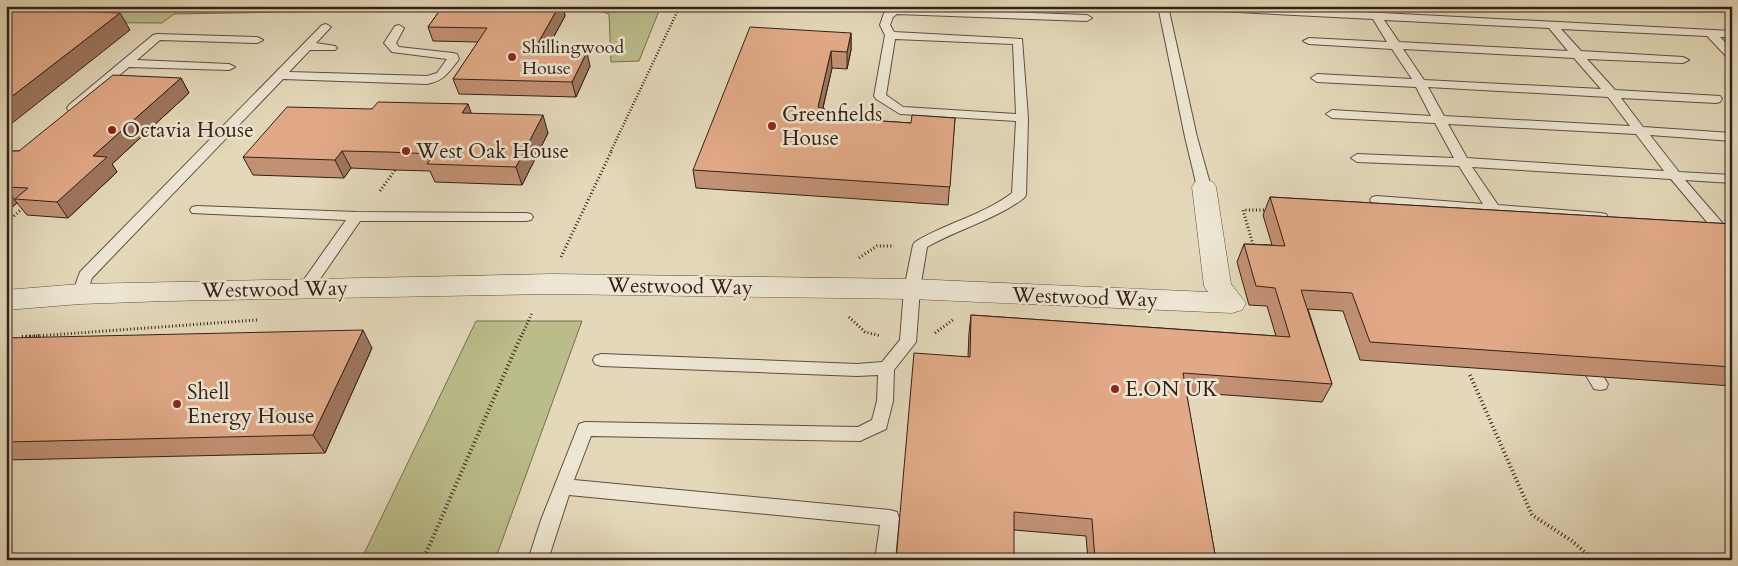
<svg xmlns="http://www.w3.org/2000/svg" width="1738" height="566" font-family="Cardo,serif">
<rect width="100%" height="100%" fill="#e3d8b9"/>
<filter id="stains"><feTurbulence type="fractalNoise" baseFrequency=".004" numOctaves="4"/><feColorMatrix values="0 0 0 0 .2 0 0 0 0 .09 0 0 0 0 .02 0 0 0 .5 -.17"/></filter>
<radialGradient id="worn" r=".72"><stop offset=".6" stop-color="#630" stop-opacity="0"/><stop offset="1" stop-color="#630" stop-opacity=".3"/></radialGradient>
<path fill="#babc8a" stroke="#776e51" d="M6,6H661L639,61L611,62L609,14L588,7L174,14L162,23L6,22Z
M476,321H582L495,560H361Z"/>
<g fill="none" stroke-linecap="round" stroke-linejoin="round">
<g stroke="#604e40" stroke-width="2">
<path id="lane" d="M1158,6H1168L1197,137L1211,187L1209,190L1204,191L1197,187L1185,137Z
M1171,6H1244L1732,31V37H1720L1732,49V59L1728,58L1707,36L1561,29L1581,51L1683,57L1689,60L1683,63L1587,59L1615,90L1720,96L1722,99L1720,102L1716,103L1621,98L1643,127L1732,133V141L1650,135L1679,172L1732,175V183L1685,180L1732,234V248L1727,246L1671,179L1472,167L1498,205L1601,213L1606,214L1608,217L1606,220L1601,221L1504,214L1512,227L1510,230H1500L1489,213L1372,203L1370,200L1372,197L1377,196L1483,204L1459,166L1357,162L1351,158L1357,154L1454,158L1435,123L1332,118L1326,114L1332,110L1431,116L1416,87L1317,82L1311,78L1317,74L1412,79L1392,49L1309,44L1303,41L1309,38L1387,42L1373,19L1176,9ZM1384,20L1549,28L1568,51L1399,42ZM1403,49L1574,58L1601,89L1424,80ZM1428,87L1608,97L1630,126L1444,116ZM1448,124L1636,134L1664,171L1467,158Z
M895,8L1087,15L1092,18L1087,21L897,14L893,17L890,25L894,32L1022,39L1028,118L1026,195L1024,198C995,220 958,229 927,247L920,289L916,342L894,370L893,401L886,429L860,441L591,436L574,480L890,510L897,512L899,518L895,560H875L880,525L569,495L548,560H528L541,520L579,424L585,422L858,427L872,420L877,401L878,375L857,376L601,366L595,364L593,360L595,356L601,354L857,364L882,362L900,340L904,289L913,245L915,242C946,223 983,215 1012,193L1016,121L900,114L876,99L874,96L885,35L880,25L884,13ZM895,39L1013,44L1016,114L903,107L886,95Z
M326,24L331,27L316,43L335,46L337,48L335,50H310L289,72L427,76L437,73L447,59L392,52L384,43L395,26L399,25L404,28L396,43L399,47L453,53L457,54L459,59C449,72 444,81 427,84L283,79L92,278L85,298L80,299L75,298L72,294L80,272L322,25Z
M157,34L257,37L263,40L257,43L160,40L137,60L229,64L235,67L229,70L129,67L77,111H69L67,108L69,105L153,35Z
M197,206L356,212L526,213L531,214L533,217L531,220L526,221H360L311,292L306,293L301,292L298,288L346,220L192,213L190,210L192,207Z
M1585,354L1591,356L1608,384L1606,389L1600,390L1594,389L1577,360L1579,356Z"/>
</g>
<g stroke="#604e40" stroke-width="1">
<path id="street" d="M1204,179L1213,182L1216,187L1231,284L1246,303L1242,310L1232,313L912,299L552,294L166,301L80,304L6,310V290L80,284L552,274L912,279L1208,292L1204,286L1192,187L1195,182Z"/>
</g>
<path stroke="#342018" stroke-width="2.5" stroke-dasharray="1 2" stroke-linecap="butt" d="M6,7L24,6
M850,120L865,114
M611,151L680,6"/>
<path stroke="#342018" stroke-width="3" stroke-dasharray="1 2.5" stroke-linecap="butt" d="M380,191L395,170
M6,223L24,207
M1254,248L1243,210H1268
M561,257L612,150
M859,258L877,246H894
M849,317L865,332L881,336
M935,333L954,319
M22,337L257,320
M521,337L532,313"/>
<path stroke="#342018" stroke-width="4" stroke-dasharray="1 3" stroke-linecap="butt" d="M22,337L39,336
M1470,375L1532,515L1572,541L1594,560
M423,560L521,336"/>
<use href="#lane" fill="#ede6d2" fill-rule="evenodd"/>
<use href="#street" fill="#ede6d2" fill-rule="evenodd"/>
</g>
<path fill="#c29174" stroke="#342018" d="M443,6H563L565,16L546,51L590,66L576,97L459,94L453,79L478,42L433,41L428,27Z
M851,33V50L847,69L832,68L823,108L837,118L911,123L955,118L948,205L696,188L693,170Z
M181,78L189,93L112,164L117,172L68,218L27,215L17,203L6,212V151H19Z
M468,104L471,114L548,133L522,185L435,182L430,171L395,170L351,168L344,178L253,175L243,157L372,109Z
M1270,197L1732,224V386L1360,360L1343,311L1308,309L1332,384L1322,402L1186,392L1216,560H1088L1086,536L1014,530L968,357L969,333L971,315L1276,336L1267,306L1249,305L1237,262L1244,244L1272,245L1263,215Z
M6,338L372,348L325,453L6,460Z"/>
<path fill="#9e765e" stroke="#342018" d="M559,6H563L565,16L538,65L534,50Z
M120,13L130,30L6,128V101Z
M851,33V50L847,69V52Z
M831,51L832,68L819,124L818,107Z
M587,52L590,66L576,97L572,82Z
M181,78L189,93L112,164L117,172L68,218L57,202L93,156Z
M468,104L474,121L462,113Z
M543,115L548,133L522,185L516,167Z
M342,151L351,168L344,178L335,160Z
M6,188L17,203L6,212Z
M363,330L372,348L325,453L313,435Z"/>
<path fill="#e1a987" stroke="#342018" d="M443,6H559L534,50L587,52L572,82L453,79L487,28L428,27Z
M16,9L120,13L6,101V16Z
M750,27L851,33L847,52L831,51L818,107L830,111L837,118L911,123L912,115L955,118L950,187L693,170Z
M113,75L181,78L93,156L107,157L57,202L15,199L28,188L6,187V151H19Z
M378,102L468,104L462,113L543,115L516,167L427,164L434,154L388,152L342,151L335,160L243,157L287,107L372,109Z
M1270,197L1732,224V367L1370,342L1352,293L1301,290L1332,384L1183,373L1216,560H1095L1092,519L1014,512V560H896L914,353L970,357L971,315L1290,337L1275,288L1256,286L1244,244L1285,246Z
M363,330L313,435L6,442V338Z"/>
<g fill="#8f2418" stroke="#ede6d2" stroke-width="2">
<circle cx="512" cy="57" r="5"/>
<circle cx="772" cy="126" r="5"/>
<circle cx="112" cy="130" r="5"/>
<circle cx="406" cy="151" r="5"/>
<circle cx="1115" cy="389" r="5"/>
<circle cx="177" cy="404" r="5"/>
</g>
<g text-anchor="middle" stroke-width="5" stroke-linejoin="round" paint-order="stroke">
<g font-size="18" fill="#342018" stroke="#ede6d2" text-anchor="start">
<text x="522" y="53">Shillingwood<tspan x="522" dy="21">House</tspan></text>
</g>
<g font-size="21" fill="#342018" stroke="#ede6d2" text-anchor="start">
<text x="782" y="121">Greenfields<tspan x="782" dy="24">House</tspan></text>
<text x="122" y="137">Octavia House</text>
<text x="416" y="158">West Oak House</text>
<text x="1125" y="396">E.ON UK</text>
<text x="187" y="399">Shell<tspan x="187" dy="24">Energy House</tspan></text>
</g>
<g font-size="21" fill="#342018" stroke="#ede6d2">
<text transform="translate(680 286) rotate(1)" y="7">Westwood Way</text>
<text transform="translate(275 289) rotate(-1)" y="7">Westwood Way</text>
<text transform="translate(1085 297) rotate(2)" y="7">Westwood Way</text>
</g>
</g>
<rect width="1738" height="566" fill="none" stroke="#e3d8b9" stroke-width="25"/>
<rect x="8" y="8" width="1723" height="551" fill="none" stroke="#342018" stroke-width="2.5"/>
<rect x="12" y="12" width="1713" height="541" fill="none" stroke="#342018"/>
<rect width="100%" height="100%" filter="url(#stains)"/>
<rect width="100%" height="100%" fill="url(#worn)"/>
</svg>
